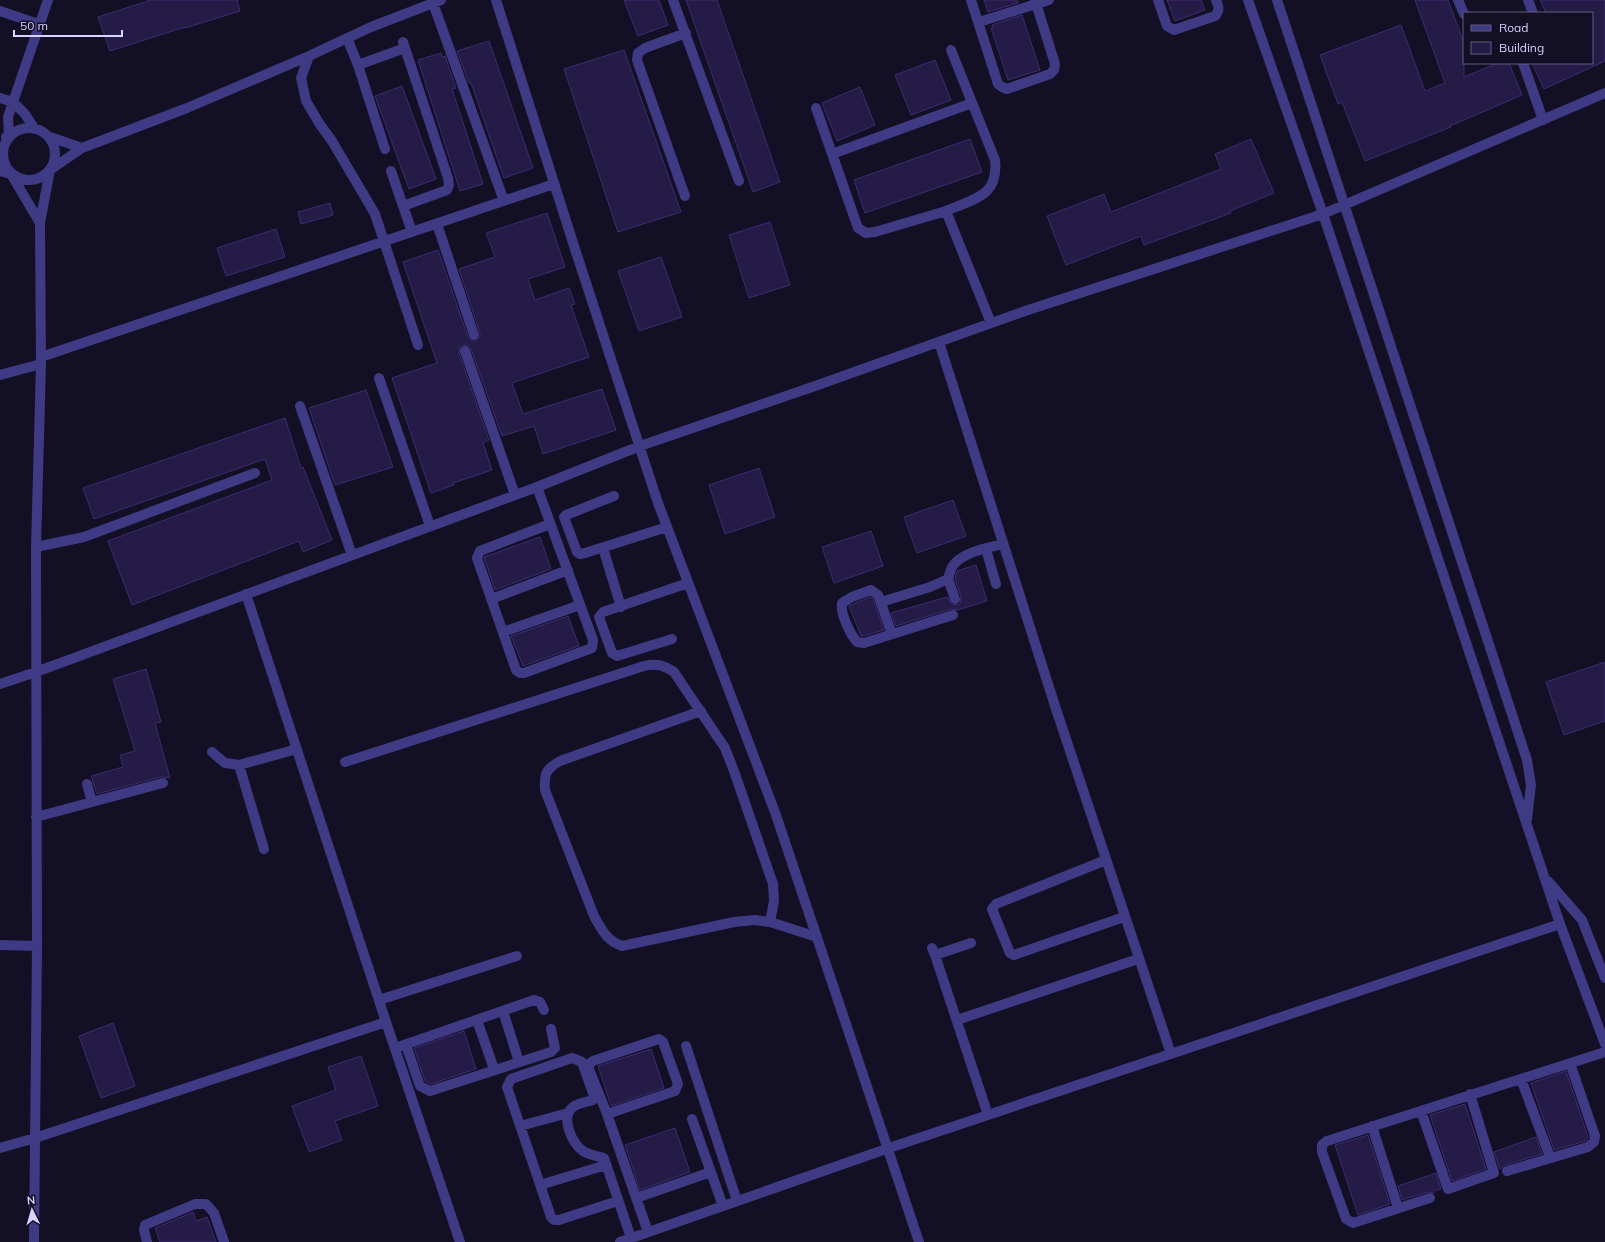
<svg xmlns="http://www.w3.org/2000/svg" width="1605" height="1242" font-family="Mulish,sans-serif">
<rect width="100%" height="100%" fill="#130f25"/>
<path fill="#241b46" stroke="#3c2d72" d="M151,0H237L240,11L185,28V27L110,51L98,17Z
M624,0H659L668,25L638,36Z
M686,0H717L780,182L753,192Z
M984,0H1017L1018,3L988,12Z
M1167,0H1201L1205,10L1175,21Z
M1415,0H1448L1464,43V77L1498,63H1509L1522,95L1450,126L1451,127L1365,161L1342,102L1338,104L1320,55L1401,25L1425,91L1445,83Z
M1540,0H1605V61L1544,89L1532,63H1592V13H1546Z
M1022,15L1040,70L1008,80L991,28H993L992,25Z
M489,41L533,168L504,178L471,83H469L457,51Z
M624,50L681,212L618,232L564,69Z
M441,53L442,57L445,56L456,88L452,89L483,184L460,191L418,60Z
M935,60L951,100L911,115L895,75Z
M402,86L436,179L409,189L375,96Z
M860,87L875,125L837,141L822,103Z
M970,139L982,172L865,213L854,180Z
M1251,139L1274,193L1230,211L1231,213L1144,245L1141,236L1066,265L1047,216L1104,194L1111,212L1221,169L1215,154Z
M330,203L333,215L301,224L298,212Z
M547,213L565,267L528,279L535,300L569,288L575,304L571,305L589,357L512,383L523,414L602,389L616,430L543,454L534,426L502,436L471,349L469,346L463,345L460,347L459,353L489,440L483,443L492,470L453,483L454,485L431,493L392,378L437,363L403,262L438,250L468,337L472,341H476L480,337V333L459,269L495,257L486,233Z
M770,222L790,285L749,298L729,235Z
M276,229L285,257L226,276L217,248Z
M661,257L682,317L639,331L618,271Z
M366,390L393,467L335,485L309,408Z
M285,418L301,468L303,467L332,540L303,552L299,541L132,605L108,541L272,480L265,459L94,519L83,488Z
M759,468L775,517L725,534L709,485Z
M953,500L966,536L917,553L904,517Z
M871,531L883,566L834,583L822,547Z
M540,537L551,569L495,590L484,557Z
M976,565L987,601L958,610L951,609L896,626L891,613L947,597L951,604L957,605L960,604L961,597L955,579L957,571Z
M870,597L873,599L884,630L863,636H861L849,606Z
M568,616L579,646L523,666L511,636Z
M1605,662V721L1564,735L1546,682Z
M146,669L161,722L155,723L170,778L161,777L97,794L91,776L123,767L120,755L135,751L113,679Z
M113,1023L135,1086L101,1098L79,1036Z
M464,1031L476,1069L431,1084L425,1081L414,1048Z
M651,1049L664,1088L611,1106L598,1066Z
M361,1056L378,1106L335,1121L342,1140L309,1152L292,1106L336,1090L328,1067Z
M1566,1071L1588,1137L1586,1141L1554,1150L1531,1083Z
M1465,1104L1486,1169L1452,1181L1430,1115Z
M675,1128L690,1172L640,1190L625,1145Z
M1368,1135L1390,1204L1358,1215L1335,1145Z
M1536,1137L1542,1154L1505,1165L1500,1169L1494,1152Z
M1436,1173L1441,1189L1433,1191L1434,1193L1428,1192L1402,1200L1398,1186Z
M193,1212L196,1221L207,1217L216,1242H160L155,1228Z"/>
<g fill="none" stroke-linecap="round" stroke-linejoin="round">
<path stroke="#3e3a84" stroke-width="10" d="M496,0L574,246L658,503L776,815L919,1242
M673,0L739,181
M971,0L998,84L1002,87L1007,89L1050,74L1054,70L1055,64L1035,0
M1158,0L1167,26L1174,30L1215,16C1220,10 1219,7 1216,0
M1248,0L1323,214L1560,924L1605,1044
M1277,0L1527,760L1531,785L1527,819
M1458,0L1464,14
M1528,0L1533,13
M433,3L504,201
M0,11L41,25
M979,22L1049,0
M347,38L358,65L385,149
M309,56L301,78L306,101L319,123L332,141L375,214L418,345
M1523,63L1543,120
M358,65L405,48
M0,98L13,102L25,114L34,128
M816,108L858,228L866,233L875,232L946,211L991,323
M3 154a26 26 0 1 1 52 0a26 26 0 1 1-52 0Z
M6,137L9,135L8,117L13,102L48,0
M50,137L82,148
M832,154L972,103
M0,171L11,174L40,223L50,170L82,148L187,108L309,56L371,27L441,0
M391,171L412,232
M685,196L637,60L638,53L645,48L686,33
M403,206L447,190L449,185L448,178L403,42
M946,211C973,199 999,197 995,160L951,50
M437,224L474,335
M939,342L1056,709L1171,1054
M465,351L515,495
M41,357L554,184
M0,375L41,364
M379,378L430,526
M300,406L352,555
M537,487C556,538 574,589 593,640L592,648L524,673H520L516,670L477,558L480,551L550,524
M614,496L566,515L564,517L577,552L580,554L585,553L667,527
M36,547L84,537L255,473
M603,548L621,607
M986,549L996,584
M948,579L955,599
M246,594L386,1022L460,1242
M491,599L568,570
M881,602L930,587L948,579C949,576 950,571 952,567C961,552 988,548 1003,544
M503,632L580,605
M892,634L878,595L871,590L852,597L842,603C840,613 850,634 857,642L864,643L953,615
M672,639L617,656L612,653L599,617L603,612L688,583
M0,684L36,672L537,487L640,446L818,385L1025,311L1323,214L1605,93
M701,711L560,761C546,769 544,773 545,790L594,916C602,930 606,940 622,946L734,922L755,920L770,922L817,937
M212,752L225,763L239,765L297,749
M345,762L644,666C656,663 663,665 674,672L725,748L734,771L773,884L774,901L770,922
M239,765L264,849
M87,784L92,802
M36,817L163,783
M1106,860L996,904L992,909L1010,953L1014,955L1124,917
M1548,881L1582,920L1605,978
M0,945L37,946
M932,948L935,955L971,943
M935,955L988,1115
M379,1000L517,956
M503,1011L519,1062
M477,1020L494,1069
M957,1020L1138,959
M406,1045L420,1086L430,1091L551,1052L555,1048L551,1029
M401,1046L534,1000L540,1002L544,1010
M686,1046L737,1201
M1521,1079L1550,1157
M1421,1111L1448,1189L1494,1173L1470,1094
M607,1114L675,1091L678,1084L663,1042L659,1039L593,1061L589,1064V1069L607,1114L648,1232
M692,1119L723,1206
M520,1126L568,1113
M1372,1126L1398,1208
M0,1148L35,1138L386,1022
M1507,1171L1588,1147L1594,1142L1595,1136L1570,1063
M540,1185L606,1165
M636,1198L711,1172
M1430,1198L1353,1223L1346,1219L1322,1152V1145L1327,1141L1605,1052
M618,1201L559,1220H554L551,1217L507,1087L511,1079L572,1058L582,1062L594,1096L593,1100C587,1102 578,1103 573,1107C560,1117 572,1144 583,1151C589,1155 596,1156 604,1158C613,1185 622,1211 631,1238
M34,1242L37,946L36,547L41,364L40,223
M147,1242L144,1230L145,1225L195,1204H206L214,1213L224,1242
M620,1242L889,1148L1560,924"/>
</g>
<rect x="1463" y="12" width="130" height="52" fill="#130f25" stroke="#625d7c"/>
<rect x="1471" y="25" width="20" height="6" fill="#3e3a84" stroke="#625d7c"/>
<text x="1499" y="32" font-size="12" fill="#d9d3ff">Road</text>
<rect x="1471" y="42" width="20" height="12" fill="#241b46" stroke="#625d7c"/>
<text x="1499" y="52" font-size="12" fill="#d9d3ff">Building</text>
<g transform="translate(32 1210) rotate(355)" stroke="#130f25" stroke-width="3" paint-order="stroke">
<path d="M0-3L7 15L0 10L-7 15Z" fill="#d9d3ff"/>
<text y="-6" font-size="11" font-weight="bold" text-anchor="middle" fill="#d9d3ff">N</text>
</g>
<path d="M14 30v6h108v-6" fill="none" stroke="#d9d3ff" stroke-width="2"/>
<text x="20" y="30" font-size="12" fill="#d9d3ff" stroke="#130f25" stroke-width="3" paint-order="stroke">50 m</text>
</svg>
